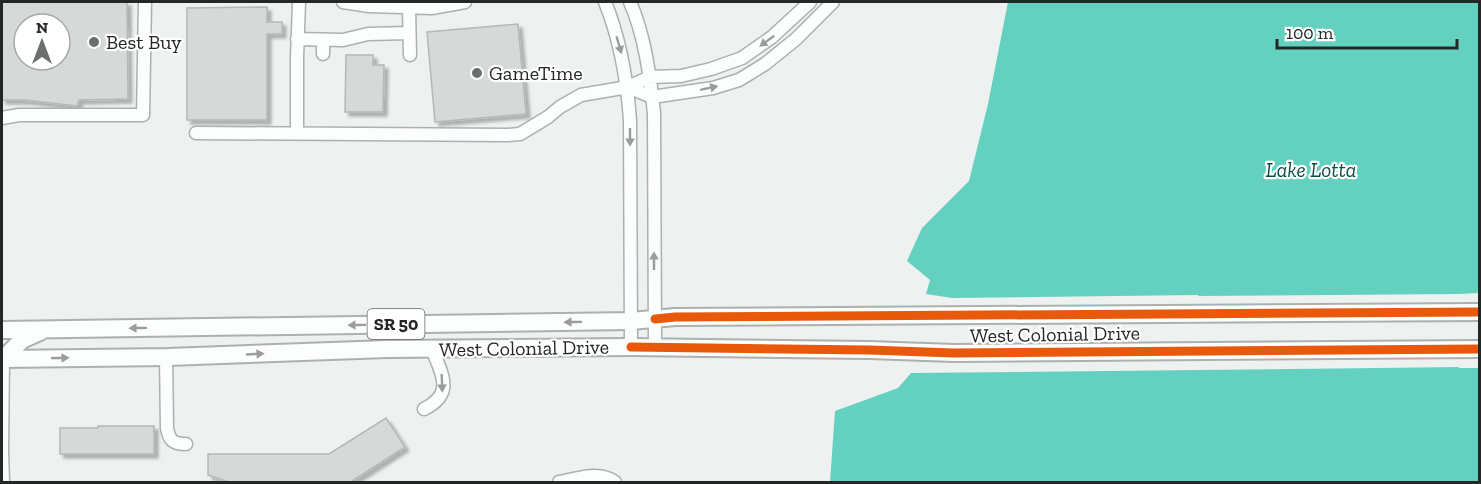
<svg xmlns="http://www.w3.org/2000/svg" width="1481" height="484" font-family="'Zilla Slab',serif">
<defs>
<filter id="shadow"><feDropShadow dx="4" dy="4" stdDeviation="1.5" flood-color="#0004"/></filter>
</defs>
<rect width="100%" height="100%" fill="#edf1f0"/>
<path fill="#64d1c0" d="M1008,2H1479V293L1459,294V368H1479V482H830L835,411L898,388L911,373L1199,370L1198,295L952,298L926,294L930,280L907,261L922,228L969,181L988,104Z"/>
<path fill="#edf1f0" d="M1460,294V367L1197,370L1196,296Z"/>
<path fill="#d5d9d8" stroke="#b5b8b7" stroke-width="1.5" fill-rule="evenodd" filter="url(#shadow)" d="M2,2H127L128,99L79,100L77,106L25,100H2ZM24,24H60V60H24Z
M267,7V22H282V34H267V120H187V8Z
M518,24L526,114L435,122L427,32Z
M346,55H373V65H384L383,112H345Z
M386,418L405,447L349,483H232L208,475V454H329Z
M98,426H154V454H60V428H98Z"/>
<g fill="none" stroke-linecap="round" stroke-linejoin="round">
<g stroke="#adb0af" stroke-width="15">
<path id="minor" d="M343,2L369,6L432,8L465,2
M605,2C620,39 627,79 630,120L631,347
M630,2C645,36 650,76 654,113L655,347
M409,8L410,55
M297,39L343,40L368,34L409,33
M323,40V54
M628,87L652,97L713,88L739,80L765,64L796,39L833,2
M2,118L19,115H143L145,2
M196,133L508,135L520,134L548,117L560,107L581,95L628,87L650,77L681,76L711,69L742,58L772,37L810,2
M297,134V58L299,2
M166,357L167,428C169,440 173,444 186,444
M3,359L2,451L3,482
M424,409C455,394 442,374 432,349
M559,482C577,479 599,470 615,482"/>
</g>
<g stroke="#adb0af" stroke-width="20">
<path id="highway" d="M2,330L631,321L675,317L1480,312
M2,359L168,357L387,349L631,347L869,350L954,353L1480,349
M3,359L22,340L42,331"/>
</g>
<use href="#minor" stroke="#fcfdfd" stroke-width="12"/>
<use href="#highway" stroke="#fcfdfd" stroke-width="16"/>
<g stroke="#fff" stroke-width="13">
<path id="cycleway" d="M655,319L675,317L1480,312
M631,347L869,350L954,353L1480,349"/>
</g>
<use href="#cycleway" stroke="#e8590c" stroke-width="9"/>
</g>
<defs><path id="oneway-solid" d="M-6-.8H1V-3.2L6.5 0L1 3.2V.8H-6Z" transform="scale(1.5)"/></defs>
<g fill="#9b9d9c">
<use href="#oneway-solid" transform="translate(767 41) rotate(144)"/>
<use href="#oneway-solid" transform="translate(619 45) rotate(74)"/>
<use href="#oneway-solid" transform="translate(709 88) rotate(-12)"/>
<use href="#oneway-solid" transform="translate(630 137) rotate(90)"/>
<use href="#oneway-solid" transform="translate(654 261) rotate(-90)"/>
<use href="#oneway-solid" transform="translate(573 322) rotate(179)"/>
<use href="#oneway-solid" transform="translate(357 325) rotate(179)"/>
<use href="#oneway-solid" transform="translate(138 328) rotate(179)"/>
<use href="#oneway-solid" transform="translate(255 354) rotate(-3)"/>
<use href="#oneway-solid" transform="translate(60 358) rotate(-1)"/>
<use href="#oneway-solid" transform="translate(442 383) rotate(88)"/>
</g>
<g fill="#6a6e6d" stroke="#fff" stroke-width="2">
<circle cx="94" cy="42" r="6"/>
<circle cx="477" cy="73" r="6"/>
</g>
<g text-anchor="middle" stroke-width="4.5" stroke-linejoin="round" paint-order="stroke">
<rect fill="#fff" stroke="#666867" stroke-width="1.5" x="367.5" y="309" width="57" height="30" rx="4.5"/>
<g font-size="18" font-weight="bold" fill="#242726">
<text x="396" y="330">SR 50</text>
</g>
<g font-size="20" fill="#242726" stroke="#fff" text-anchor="start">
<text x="106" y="49">Best Buy</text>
<text x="489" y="80">GameTime</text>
</g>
<g font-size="20" fill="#242726" stroke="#fff">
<text transform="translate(1055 334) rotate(-1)" y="7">West Colonial Drive</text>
<text transform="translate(524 348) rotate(-1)" y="7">West Colonial Drive</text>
</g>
<g font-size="21" font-style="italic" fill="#0f4c42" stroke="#fff">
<text x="1311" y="177">Lake Lotta</text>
</g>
</g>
<rect width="1481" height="484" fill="none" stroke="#242726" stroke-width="6"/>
<g transform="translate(42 42)"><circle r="28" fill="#ffffff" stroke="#a7a9a8" stroke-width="1.5"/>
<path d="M0-4.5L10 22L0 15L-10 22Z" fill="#6a6e6d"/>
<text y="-9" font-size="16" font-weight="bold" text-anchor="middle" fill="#242726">N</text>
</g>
<path d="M1277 39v9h180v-9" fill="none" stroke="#242726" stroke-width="3"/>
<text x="1286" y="39" font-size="18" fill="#242726" stroke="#ffffff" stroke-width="4.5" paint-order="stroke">100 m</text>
</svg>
